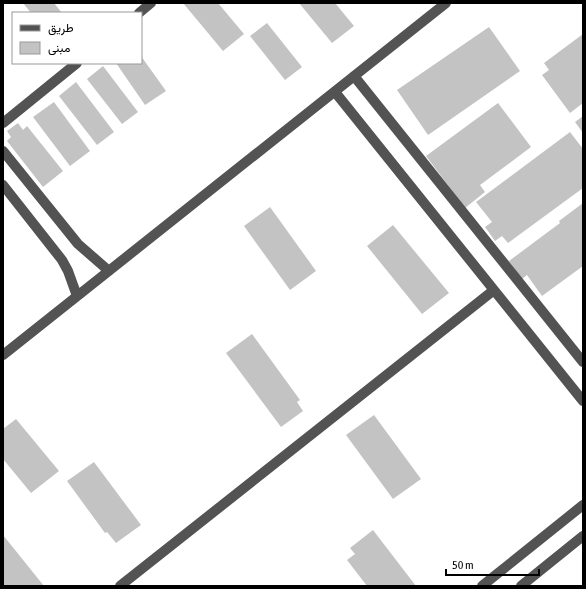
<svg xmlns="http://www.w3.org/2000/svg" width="586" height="589" font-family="'Asap Condensed',Vazirmatn,sans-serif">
<rect width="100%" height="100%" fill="#fff"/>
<path fill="#c3c3c3" d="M23,3H54L62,13H31Z
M183,3H218L244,34L223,51Z
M299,3H335L354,26L332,43Z
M267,23L302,67L285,80L250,36Z
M489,27L520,71L428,135L397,90Z
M583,34V103L570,113L542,75L549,70L544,63Z
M141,56L166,91L145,105L116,63H141Z
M103,66L138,112L122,124L87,79Z
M76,82L114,132L97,145L59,96Z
M54,102L90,151L70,166L33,117Z
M498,103L531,147L480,185L485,192L465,208L426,156Z
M583,116V133L575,122Z
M18,123L23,130L27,126L63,171L43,187L7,141L11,137L7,131Z
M570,132L583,149V188L508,243L502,236L495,241L485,227L492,222L476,202Z
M583,203V266L542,296L527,275L522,279L509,261L560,223L559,221Z
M270,207L316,271L290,290L244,226Z
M393,225L449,293L422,314L367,246Z
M252,334L300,400L297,402L303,411L281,427L226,353Z
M374,415L421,479L393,499L346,435Z
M16,419L59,471L31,493L3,459V429Z
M94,462L141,525L116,543L107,532L105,533L67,481Z
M373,530L416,586H367L347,560L355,554L350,548Z
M3,535L44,586H3Z"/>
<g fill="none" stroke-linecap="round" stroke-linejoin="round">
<path stroke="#535353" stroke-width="10" d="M139,13L151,3
M354,76L583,362
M335,92L583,401
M3,123L77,63
M3,151L78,244L109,271
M3,185L62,260L68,271L77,296
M3,355L446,3
M120,586L494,290
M482,586L583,505
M521,586L583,536"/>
</g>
<rect width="586" height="589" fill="none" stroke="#000000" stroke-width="8"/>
<rect x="12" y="12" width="130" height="52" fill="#ffffff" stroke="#999999"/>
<rect x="20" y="25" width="20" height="6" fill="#535353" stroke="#999999"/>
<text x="48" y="32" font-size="12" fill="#000000">طريق</text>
<rect x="20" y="42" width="20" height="12" fill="#c3c3c3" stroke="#999999"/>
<text x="48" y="52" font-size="12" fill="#000000">مبنى</text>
<path d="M446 569v6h93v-6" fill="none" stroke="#000000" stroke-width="2"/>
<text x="452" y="569" font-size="12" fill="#000000" stroke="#ffffff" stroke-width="3" paint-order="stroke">50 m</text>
</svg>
